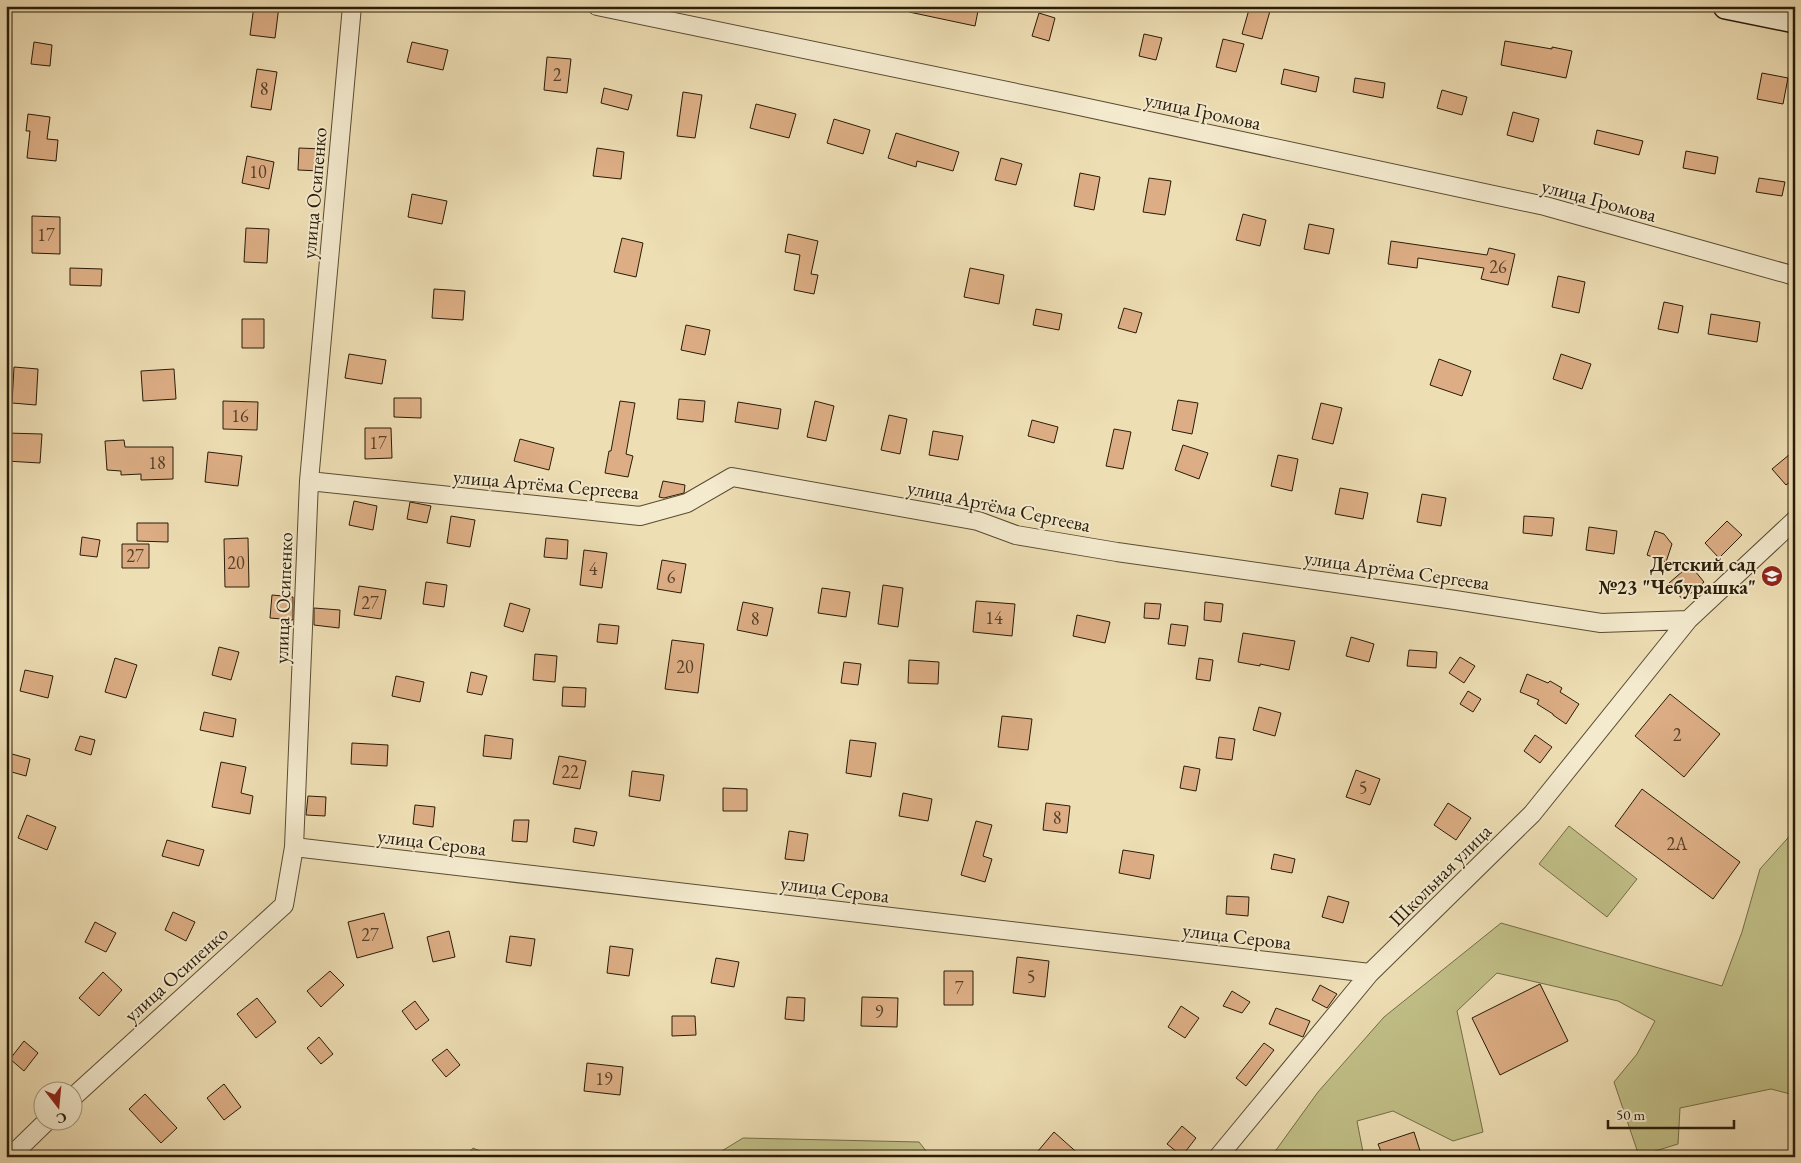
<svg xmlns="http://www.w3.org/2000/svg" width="1801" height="1163" font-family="'EB Garamond',serif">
<rect width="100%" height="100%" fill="#eedeb4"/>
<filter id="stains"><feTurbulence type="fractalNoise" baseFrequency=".004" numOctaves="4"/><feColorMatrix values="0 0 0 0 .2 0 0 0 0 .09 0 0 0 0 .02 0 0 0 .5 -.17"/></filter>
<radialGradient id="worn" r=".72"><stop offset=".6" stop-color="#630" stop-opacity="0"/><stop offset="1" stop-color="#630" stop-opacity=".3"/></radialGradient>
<path fill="#c1bf87" stroke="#756e48" d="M1569,826L1637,879L1607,917L1539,864Z
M1795,830L1794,1095L1771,1089L1680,1108L1678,1144L1639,1156L1614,1082L1637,1054L1655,1021L1618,1001L1497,973L1457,1011L1483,1132L1453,1141L1393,1111L1357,1121L1363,1152L1352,1157H1271L1318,1092L1384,1017L1501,923L1722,986L1742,932L1760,869Z
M743,1138L919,1142L931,1157H712Z
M473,1148L494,1157H465Z"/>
<path fill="#ddae85" stroke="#291c08" d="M254,6H279L275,38L250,35Z
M910,6H979L975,26L909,12Z
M1250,6L1270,11L1262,39L1242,34Z
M1039,13L1055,18L1049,41L1032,36Z
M1144,34L1162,38L1156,60L1139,56Z
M1223,39L1244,44L1236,72L1216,67Z
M1505,41L1552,49V47L1572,51L1566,78L1501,65Z
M34,42L52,45L50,66L31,64Z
M412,42L448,50L443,70L407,62Z
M547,57L571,59L567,93L544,90Z
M257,69L277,72L271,110L251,107Z
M1284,69L1319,77L1316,92L1281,84Z
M1762,73L1788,78L1783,104L1757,99Z
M1355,78L1385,83L1383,98L1353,92Z
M604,88L632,95L628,110L601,103Z
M1442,90L1467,97L1462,115L1437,108Z
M683,92L702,95L695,138L677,136Z
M756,104L796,114L789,138L750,128Z
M1513,112L1539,119L1533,142L1507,135Z
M28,114L50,117L47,139L58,140L56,161L27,158L30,131H26Z
M834,119L870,130L863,154L827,143Z
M1597,130L1643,141L1639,155L1594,144Z
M896,133L959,152L953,171L917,161L916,167L888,158Z
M299,148L323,149L321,171L298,170Z
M597,148L624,152L621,179L593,176Z
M1686,151L1718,157L1715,174L1683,168Z
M247,156L274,162L269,189L242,183Z
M1001,158L1022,164L1016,185L995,180Z
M1080,173L1100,177L1094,210L1074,206Z
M1149,178L1171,181L1165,215L1143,212Z
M1759,178L1785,182L1782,196L1756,192Z
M412,194L447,201L442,224L408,217Z
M1243,214L1266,220L1260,246L1236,240Z
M32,216L60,217V254L32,253Z
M1309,224L1334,229L1329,254L1304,249Z
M246,228L269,229L267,263L244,262Z
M788,234L818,241L811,274L818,275L814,294L794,290L800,255L785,252Z
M622,238L643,243L636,277L614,272Z
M1391,241L1487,255L1489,248L1515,254L1508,285L1481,279L1484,268L1418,258L1417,268L1388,264Z
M70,268L102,269L101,286L70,285Z
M970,268L1004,275L999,304L964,297Z
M1558,276L1585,282L1579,313L1552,307Z
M434,289L465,291L463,320L432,318Z
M1664,302L1683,306L1678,333L1658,329Z
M1124,308L1142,313L1136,333L1118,328Z
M1036,309L1062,314L1059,330L1033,325Z
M1711,314L1760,322L1757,342L1708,334Z
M242,319H264V348H242Z
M686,325L710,330L705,355L681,350Z
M349,354L386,360L382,384L345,378Z
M1561,354L1591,364L1582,389L1553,379Z
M1439,359L1471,371L1462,396L1430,385Z
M14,367L38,369L36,405L12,403Z
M174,369L176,399L143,401L141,371Z
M394,398H421V418L394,417Z
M679,399L705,401L703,422L677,419Z
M1178,400L1198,403L1192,434L1172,430Z
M223,401L258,402L257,430L223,429Z
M620,401L635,403L626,454L633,456L628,477L605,473L609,451H611Z
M815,401L834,406L826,441L807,437Z
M738,402L781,409L778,429L735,422Z
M1321,403L1342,408L1333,444L1312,439Z
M889,415L907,419L900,454L881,450Z
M1032,420L1058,427L1054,443L1028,436Z
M365,428H391L392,458L365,459Z
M1114,429L1131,432L1123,469L1106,466Z
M933,431L963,436L958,460L929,455Z
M6,433L42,434L40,463L6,461Z
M520,439L554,448L549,470L514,461Z
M124,440L125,447H173V479L141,480V474L121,475V471L107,470L105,441Z
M1183,445L1208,453L1199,479L1175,470Z
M1795,450V478L1786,485L1772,469Z
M208,452L242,456L238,486L205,482Z
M1278,455L1298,459L1292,491L1271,486Z
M663,481L685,485L684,493L664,498L659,497Z
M1340,488L1368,493L1363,519L1335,514Z
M1422,494L1446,498L1441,526L1417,522Z
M354,501L377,506L373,530L349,525Z
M410,502L431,506L427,523L407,519Z
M451,516L475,520L470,547L447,543Z
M1524,516L1554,518L1552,536L1523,533Z
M1727,521L1742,535L1719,558L1705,543Z
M137,523H168V542L137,541Z
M1589,527L1617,531L1614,554L1586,550Z
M1655,531L1664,534L1672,544L1666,562L1647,555Z
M82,537L100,540L97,557L80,555Z
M248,538L249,587H225L224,539Z
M546,538L568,540L567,559L544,557Z
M122,544H149V568H122Z
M584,550L607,553L602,588L580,585Z
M662,560L686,564L681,593L657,589Z
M1690,565L1704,582L1683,600L1669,583Z
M426,582L447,585L444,607L423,604Z
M883,585L903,588L898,627L878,624Z
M359,586L386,590L381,619L354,615Z
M822,588L850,592L846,617L818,613Z
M272,595L293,597V620L270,618Z
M976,601L1015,604L1012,636L973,632Z
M743,602L773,608L767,636L737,630Z
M1205,602L1223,604L1221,622L1204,620Z
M510,603L530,609L523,632L504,626Z
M1145,603L1161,604L1159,619L1144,618Z
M314,608L340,610L339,628L314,625Z
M1077,615L1110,622L1105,643L1073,636Z
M599,624L619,626L617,644L597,642Z
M1171,624L1188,626L1185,646L1168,644Z
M1243,633L1295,641L1289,670L1260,664V666L1238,662Z
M1351,637L1374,644L1369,662L1346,656Z
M672,640L704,644L698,693L665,689Z
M219,647L239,652L231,680L212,675Z
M1409,650L1437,652L1436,668L1407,666Z
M535,654L557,656L555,682L533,680Z
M1460,657L1475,666L1464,683L1449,673Z
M115,658L137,665L126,698L105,692Z
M1199,658L1213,660L1210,681L1196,679Z
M909,660L939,662L938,684L908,683Z
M844,662L861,664L858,685L841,683Z
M25,670L53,676L48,698L20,691Z
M471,672L487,676L482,695L467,692Z
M1527,674L1548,683L1550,681L1562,688L1560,692L1579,704L1566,724L1553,715V714L1537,704L1539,700L1520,692Z
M396,676L424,682L420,702L392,696Z
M563,687L586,688L585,707L562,706Z
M1468,691L1481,699L1473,712L1460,704Z
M1670,694L1720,734L1684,777L1635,736Z
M1259,707L1281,713L1275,736L1253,730Z
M204,712L236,719L233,737L200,730Z
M1002,716L1032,719L1028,750L998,747Z
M485,735L513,739L511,759L483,756Z
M1535,735L1552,747L1540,763L1524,751Z
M80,736L95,740L91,755L75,750Z
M1219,737L1235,739L1232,760L1216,758Z
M850,740L876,743L871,777L846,773Z
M352,743L388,745L387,766L351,764Z
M12,754L30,759L26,776L8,771Z
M559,756L586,761L580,789L553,784Z
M221,762L246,767L241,793L253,796L250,814L212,807Z
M1184,766L1200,769L1196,791L1180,788Z
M1356,770L1380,779L1370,805L1346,797Z
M632,771L664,775L660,801L629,796Z
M723,788L747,789V811H723Z
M1642,789L1740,862L1713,899L1615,826Z
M903,793L932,799L928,821L899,816Z
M308,796L326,797L325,816L306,815Z
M1046,803L1070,806L1067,833L1043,830Z
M1448,803L1471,818L1456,840L1434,825Z
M415,805L435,807L433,827L413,824Z
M27,815L56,827L47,850L18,838Z
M514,820H529L527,842L512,841Z
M976,821L992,825L983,856L992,859L985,882L961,875Z
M575,828L597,832L594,846L573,842Z
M789,831L808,834L804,861L785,859Z
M167,840L204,850L199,866L162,856Z
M1123,850L1154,855L1150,879L1119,873Z
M1274,854L1295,859L1292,873L1271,869Z
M1227,896L1249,897L1248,916L1226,914Z
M1328,896L1349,902L1343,923L1322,917Z
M173,912L195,922L186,941L165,930Z
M384,913L393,948L357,958L348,922Z
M95,922L116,933L106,952L85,942Z
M449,931L455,957L433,962L427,937Z
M510,936L535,939L531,966L506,962Z
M610,946L633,949L629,976L607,973Z
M1017,957L1049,961L1045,997L1013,993Z
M716,958L739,962L734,987L711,983Z
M330,971L344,985L321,1007L307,991Z
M944,971H973V1005H944Z
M103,972L122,990L99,1016L79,998Z
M1540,984L1568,1041L1500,1075L1472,1018Z
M1320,985L1337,994L1327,1008L1312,1000Z
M1232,991L1250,1002L1242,1013L1223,1006Z
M787,997L805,998L804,1021L785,1019Z
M862,997L898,998L897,1027L861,1026Z
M257,998L276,1022L256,1038L237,1014Z
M415,1001L429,1020L416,1030L402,1011Z
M1181,1006L1199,1018L1185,1038L1168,1027Z
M1276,1008L1310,1021L1303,1037L1269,1024Z
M672,1016H695L696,1035L672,1036Z
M319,1037L333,1054L321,1064L307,1048Z
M24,1041L38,1053L24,1071L10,1059Z
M1264,1043L1274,1050L1246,1086L1236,1078Z
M447,1049L460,1065L446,1077L432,1060Z
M587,1063L623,1067L620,1095L584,1091Z
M224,1084L241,1107L224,1120L207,1098Z
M145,1094L177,1128L161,1143L129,1109Z
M1182,1126L1196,1138L1182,1156L1167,1144Z
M1054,1132L1082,1157H1033Z
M1414,1132L1422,1157H1383L1378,1144Z"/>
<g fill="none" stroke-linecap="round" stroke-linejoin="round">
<g stroke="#5a4c33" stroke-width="20">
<path id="street" d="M597,6L1065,103L1545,206L1795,276
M309,481L640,516L687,503L732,477L978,521L1016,535L1117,552L1455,600L1601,623L1688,620
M294,847L1370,973
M72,1098L284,905L294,847L309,481L352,6
M10,1157L48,1120
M1218,1157L1370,973L1532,814L1688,620L1795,520"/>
</g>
<g stroke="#291c08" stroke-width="28">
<path id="secondary" d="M1726,6L1795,20"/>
</g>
<use href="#street" stroke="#f4eace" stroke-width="18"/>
<use href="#secondary" stroke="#f4eace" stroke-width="25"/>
</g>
<defs>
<g id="school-disc" transform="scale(1.125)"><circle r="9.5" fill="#8f2418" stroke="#f4eace"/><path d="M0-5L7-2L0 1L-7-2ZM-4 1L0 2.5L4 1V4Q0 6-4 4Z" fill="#fff"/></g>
</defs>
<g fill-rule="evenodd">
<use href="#school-disc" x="1772" y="576"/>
</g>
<g text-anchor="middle" stroke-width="4" stroke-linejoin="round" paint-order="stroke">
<g font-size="18" fill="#564027">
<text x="557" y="81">2</text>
<text x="264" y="95">8</text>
<text x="258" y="178">10</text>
<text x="46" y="241">17</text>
<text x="1498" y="273">26</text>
<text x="240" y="422">16</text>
<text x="378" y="449">17</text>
<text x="157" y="469">18</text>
<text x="135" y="562">27</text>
<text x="236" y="569">20</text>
<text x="593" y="575">4</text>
<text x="671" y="583">6</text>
<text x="370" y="609">27</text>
<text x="994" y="624">14</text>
<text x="755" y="625">8</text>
<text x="685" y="673">20</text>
<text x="1677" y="741">2</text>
<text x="570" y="778">22</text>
<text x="1363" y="794">5</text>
<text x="1057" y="824">8</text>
<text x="1677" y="850">2А</text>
<text x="370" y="941">27</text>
<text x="1031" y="983">5</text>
<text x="959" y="994">7</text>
<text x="879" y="1018">9</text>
<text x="604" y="1085">19</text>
</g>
<g font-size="20" fill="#291c08" stroke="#f4eace">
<text transform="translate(1203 111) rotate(12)" y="7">улица Громова</text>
<text transform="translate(314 193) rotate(-85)" y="7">улица Осипенко</text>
<text transform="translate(1599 200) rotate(15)" y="7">улица Громова</text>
<text transform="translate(546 484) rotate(5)" y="7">улица Артёма Сергеева</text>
<text transform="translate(999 506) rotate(12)" y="7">улица Артёма Сергеева</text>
<text transform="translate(1397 570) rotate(8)" y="7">улица Артёма Сергеева</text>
<text transform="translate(283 598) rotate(-88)" y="7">улица Осипенко</text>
<text transform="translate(432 842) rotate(7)" y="7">улица Серова</text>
<text transform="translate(1440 875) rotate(-45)" y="7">Школьная улица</text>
<text transform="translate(835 889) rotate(7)" y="7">улица Серова</text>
<text transform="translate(1237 936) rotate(7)" y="7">улица Серова</text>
<text transform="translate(176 974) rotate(-42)" y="7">улица Осипенко</text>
</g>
<g font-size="20" font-weight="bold" fill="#291c08" stroke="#f4eace" text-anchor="end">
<text x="1756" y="571">Детский сад<tspan x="1756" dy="23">№23 "Чебурашка"</tspan></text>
</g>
</g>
<rect width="1801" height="1163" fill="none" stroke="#eedeb4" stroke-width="25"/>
<rect x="8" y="8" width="1786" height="1148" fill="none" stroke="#291c08" stroke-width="2.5"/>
<rect x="12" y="12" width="1776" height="1138" fill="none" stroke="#291c08"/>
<g transform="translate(58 1106) rotate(164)"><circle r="24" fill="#f4eace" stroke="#a3987f"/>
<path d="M0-4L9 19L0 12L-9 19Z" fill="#8f2418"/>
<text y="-8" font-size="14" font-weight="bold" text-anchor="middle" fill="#291c08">С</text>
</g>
<path d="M1608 1120v8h126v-8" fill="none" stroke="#291c08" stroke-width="2.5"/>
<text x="1616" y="1120" font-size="15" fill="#291c08" stroke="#f4eace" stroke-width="4" paint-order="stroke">50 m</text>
<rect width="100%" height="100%" filter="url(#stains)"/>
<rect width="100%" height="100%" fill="url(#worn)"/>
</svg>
